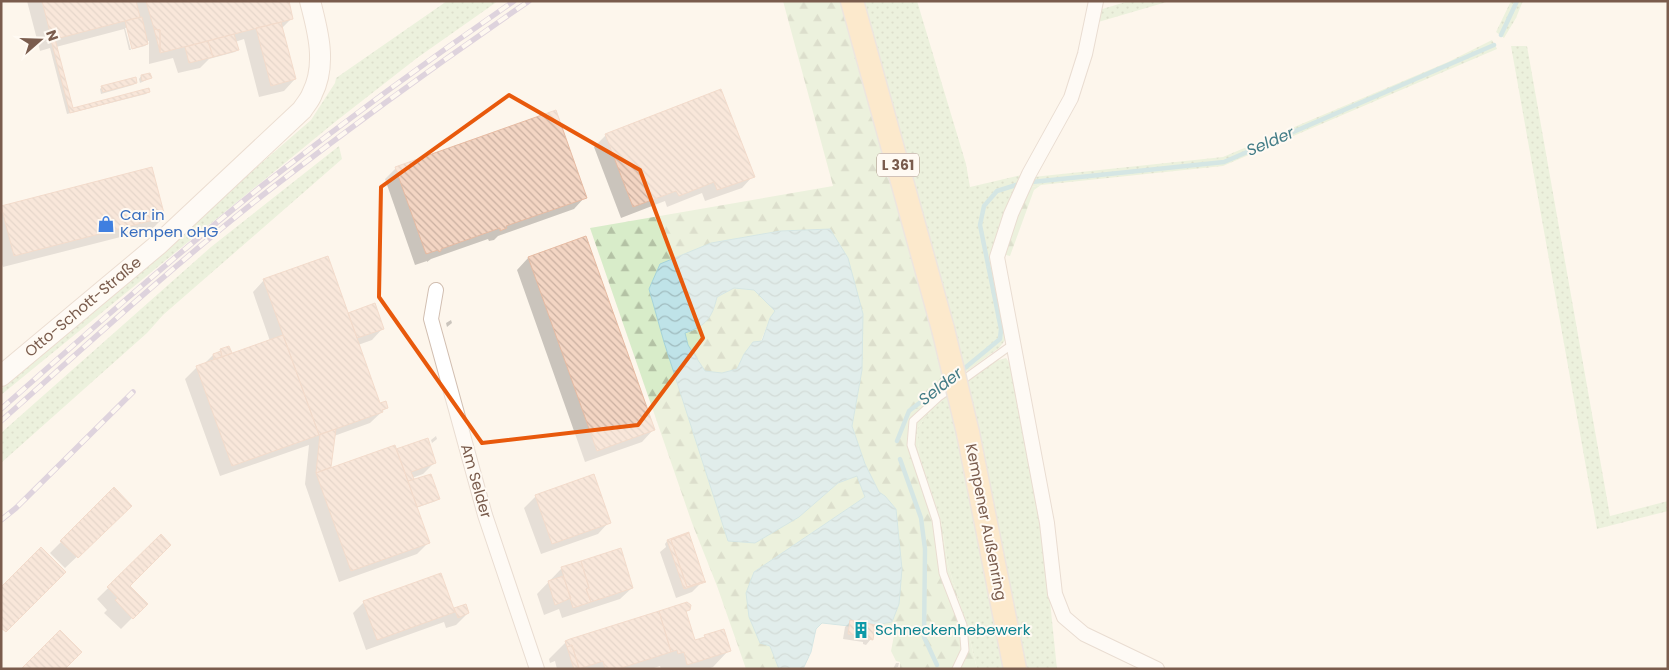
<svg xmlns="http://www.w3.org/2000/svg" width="1669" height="670" font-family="Poppins,sans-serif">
<defs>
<pattern id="grass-dots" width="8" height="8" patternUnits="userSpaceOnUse" patternTransform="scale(1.25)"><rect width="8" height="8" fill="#d8ecc9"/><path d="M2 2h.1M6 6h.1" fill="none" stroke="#b4c2a5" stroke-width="1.8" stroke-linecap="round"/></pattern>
<pattern id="forest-firs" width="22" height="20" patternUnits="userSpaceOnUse" patternTransform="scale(1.25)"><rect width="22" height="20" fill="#d8ecc9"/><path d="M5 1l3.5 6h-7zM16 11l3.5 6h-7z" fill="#b4c2a5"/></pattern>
<pattern id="water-waves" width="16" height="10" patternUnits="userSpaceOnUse" patternTransform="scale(1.25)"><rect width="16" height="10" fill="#bfe3e8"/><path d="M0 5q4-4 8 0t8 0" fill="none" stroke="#a0bbbe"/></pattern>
<pattern id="building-back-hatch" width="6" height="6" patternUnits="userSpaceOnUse" patternTransform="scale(1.25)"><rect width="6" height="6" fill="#f3d5c3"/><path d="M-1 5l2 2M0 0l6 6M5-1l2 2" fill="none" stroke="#cab0a1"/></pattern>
</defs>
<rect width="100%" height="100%" fill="#fdf6ec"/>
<path fill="url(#grass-dots)" d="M447,1H498L417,58L335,122L1,395V389L311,120L335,83L336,78Z
M861,1H917L966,164L970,187L1026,174L998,242L1006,339L999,348L963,374Z
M1129,1H1170L1095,23L1099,10Z
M1511,1H1523L1516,18L1504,38L1496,32Z
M1492,40L1497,49L1223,166L1041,185L1027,188L1033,177L1223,157L1448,62Z
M1511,46H1527L1610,516L1668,501V511L1597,529Z
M339,146L342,159L163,315L147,333L1,463V433L211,247Z
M1006,358L1015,371L1042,524L1057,669H1023L965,383L992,362Z
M949,395L1006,669H977L967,627L948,565L941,521L919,455L917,429L932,409Z"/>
<path fill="url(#forest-firs)" d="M783,1H842L882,137L949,395L932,409L917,429L919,455L941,521L948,565L967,627L977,669H900V662L896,661L891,651L895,630L875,627L876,625L892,622L902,569L896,509L885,496L879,492L865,464L852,426L862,370L830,229L780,231L711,243L649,289L799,517L838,483L857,476L865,497L754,572L770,646L779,669H746L717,586L692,523L590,228L833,186Z
M1041,185L1034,190L1010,256L1002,254L1027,188Z
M734,288L754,290L776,311L770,318L761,341L744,354L737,369L722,373L705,372L688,345L685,333L697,329L714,308L717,297Z"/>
<path fill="url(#water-waves)" stroke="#a5d3da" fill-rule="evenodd" d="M830,229L848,258L863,314L862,370L852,426L865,464L879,492L885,496L896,509L902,569L899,604L892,622L876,625L850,620L849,626L822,623L816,629L811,652L803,669H779L770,646L760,643L749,617L746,593L754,572L865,497L857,476L838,483L799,517L755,543L728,541L664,342L649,289L660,264L711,243L780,231ZM734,288L754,290L775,311L770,318L762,341L753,342L744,354L737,369L722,373L705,371L688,345L685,333C706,326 712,318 717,297Z"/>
<path fill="#0003" d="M27,1H288L292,18L282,28L295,79L284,91L259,97L244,39L235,42L237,50L235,52L209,59L200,68L178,73L173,58L149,64V41H146L147,44L145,46L133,49L128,28H125L131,50H129L124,29L56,47L72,109L149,91L146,94L67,114L50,48L40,51Z
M141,76L151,78L140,83L139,79Z
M136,83L133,85L101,94L100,89L102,87Z
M720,91L753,176L742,188L705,201L702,193L667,207L665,201L621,218L594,147L605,136Z
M396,168L585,197L574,209L498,236L494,240L489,241L488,239L431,259L427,262V261L415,265L385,179Z
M2,207L164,217L152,229L3,267L1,262Z
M528,258L653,430L642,442L585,462L517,270Z
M264,280L383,328L372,340L358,345L379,404L387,407L370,423L334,436L330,469L396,451L435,462L423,474L412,478L413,481L438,498L436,501L416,508L428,543L417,554L339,582L305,484L309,445L220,476L185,379L197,367L204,364L213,355L230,353L227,356L270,341L253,292Z
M451,320L452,323L447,327L446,323Z
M436,436L437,439L432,443L431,440Z
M114,489L119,517L65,568L50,553Z
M536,496L609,522L598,534L541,554L524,508Z
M161,536L128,586L146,604L121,629L104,613L107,610L97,599Z
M667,541H671L704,580L692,592L676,598L660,552L666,547L665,544Z
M620,550L632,588L620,599L562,618L559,609L544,615L537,594L561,569Z
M364,602L453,610L465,605L468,613L456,625L446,628L444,622L366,650L353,613Z
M689,610L685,613L695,642L701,640L705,636L729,650L713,667L707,669H661L660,666L651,669H557L555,661L550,663L549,659L566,642Z
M850,622L871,639L866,645L863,644V642L843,639L845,627Z
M896,663H899L898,667L893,669Z"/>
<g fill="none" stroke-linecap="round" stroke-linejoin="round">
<path stroke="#a5d3da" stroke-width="4.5" d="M1501,35L1517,1
M1032,182L1224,162L1494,45
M960,372L1000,339L1001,329L980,225L984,206L997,191L1016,185
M897,441L909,411L948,381
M900,459L921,518L925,549L924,637L937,665"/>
</g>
<path fill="url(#building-back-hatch)" stroke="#e6bba3" d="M42,1H136L140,17L52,40Z
M146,1H289L293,19L160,53V30L154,29Z
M142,17L148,44L132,49L125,21Z
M281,22L296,79L271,86L256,28Z
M154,29L160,30V52Z
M234,34L239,50L213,57L208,41Z
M55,39L73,108L149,88L150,92L70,113L51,40Z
M208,41L213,57L189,63L185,47Z
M150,73L152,78L142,81L141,75Z
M136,77L137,83L103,92L101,86Z
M721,89L755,177L717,190L714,182L679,196L676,191L633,207L605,134Z
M556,110L587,198L506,226L507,228L500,231V228L441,249V251L439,252L438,250L426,254L395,167Z
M152,167L165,217L14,256L1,206Z
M586,236L655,430L597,451L528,257Z
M328,256L380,403L386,401L388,408L382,410L383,412L319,435L263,279Z
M375,303L384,329L357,338L348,313Z
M283,335L319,435L232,466L196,366Z
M229,346L232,353L222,357L220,349Z
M221,351L222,357L214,359L213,354Z
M336,429L331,467L316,473L320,434Z
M428,438L436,463L411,472L414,479L408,481L396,449Z
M395,445L430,543L351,571L316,473Z
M431,474L440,499L417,507L408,481Z
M594,474L611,523L552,544L535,495Z
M114,487L132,506L78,558L60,541Z
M689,532V533L671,540L687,587L705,581L706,582L684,589L667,540Z
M689,533L705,581L687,587L671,540Z
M161,534L171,545L130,586L148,604L133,619L115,600L118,598L107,587Z
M41,547L66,572L6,632L1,628V587Z
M621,548L633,588L591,602L586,589L589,588L581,561Z
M581,561L589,588L586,589L591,602L573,608L561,567Z
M441,573L455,612L377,640L363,601Z
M563,576L571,598L555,605L548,581Z
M687,602L691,605L690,610L686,611L695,640L705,637L704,635L724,629L731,651L687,665L684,652L678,654L677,650L671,652L659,611Z
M466,604L469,613L458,618L454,608Z
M659,611L671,652L618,669H605L603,661L579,669L572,645L567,647L565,641L570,639Z
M850,620L875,625L873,640L868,639V637L848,634Z
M60,630L82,652L65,669H21Z
M572,645L579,668L578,669H574L567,647Z"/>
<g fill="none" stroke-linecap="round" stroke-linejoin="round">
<g stroke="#d1beb0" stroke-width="9">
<path id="lane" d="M956,669L965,650L963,625L943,573L936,520L911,445L913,421L939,397L1013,344"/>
</g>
<g stroke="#d1beb0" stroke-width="16">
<path id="street" d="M1096,1L1085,54L1071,98L1029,174L1011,214L997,257L1047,523L1055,594L1064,617L1084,634L1157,669
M436,290L431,319L485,515L537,669"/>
</g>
<g stroke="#d6c0b0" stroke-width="22">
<path id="secondary" d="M1,376L159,244L302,110C305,105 310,100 312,94C327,65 318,31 310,1"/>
</g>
<g stroke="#dad1cd" stroke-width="25">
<path id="primary" d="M852,1L943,329
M968,433L1015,669"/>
</g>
<use href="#lane" stroke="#fff" stroke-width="7"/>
<use href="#street" stroke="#fff" stroke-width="14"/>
<use href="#secondary" stroke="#fff" stroke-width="20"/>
<use href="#primary" stroke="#fbd9a5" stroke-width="22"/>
<g stroke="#b9a8c9" stroke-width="5.5">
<path id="rail" d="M1,409C87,333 173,257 263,185C345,121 428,60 514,1
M1,421C89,343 176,263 268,191C353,125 440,62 529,1
M1,520L16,508L133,392"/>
</g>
<use href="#rail" stroke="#fffaf3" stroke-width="4" stroke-dasharray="11" stroke-linecap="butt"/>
<g stroke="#dad1cd" stroke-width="25" stroke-linecap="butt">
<path id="primary-bridge" d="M943,329L968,433"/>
</g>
<use href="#primary-bridge" stroke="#fbd9a5" stroke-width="22"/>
</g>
<path d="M0 0H1669V670H0ZM509,95L640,170L703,338L638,425L482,443L379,297L381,187Z" fill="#fdf6ec" fill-opacity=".55" fill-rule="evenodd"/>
<path fill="none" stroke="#e8590c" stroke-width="4" stroke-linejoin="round" d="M509,95L640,170L703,338L638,425L482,443L379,297L381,187Z"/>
<defs>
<g id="shop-bare" transform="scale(1.35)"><path d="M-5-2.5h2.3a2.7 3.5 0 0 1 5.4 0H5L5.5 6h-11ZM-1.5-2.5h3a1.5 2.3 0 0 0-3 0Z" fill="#3f7fe0" stroke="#fffaf3" stroke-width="2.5" paint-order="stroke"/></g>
<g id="building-bare" transform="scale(1.35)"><path d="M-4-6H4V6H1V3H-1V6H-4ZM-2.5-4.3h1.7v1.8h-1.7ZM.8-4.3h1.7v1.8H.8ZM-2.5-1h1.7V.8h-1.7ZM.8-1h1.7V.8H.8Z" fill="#0f9aa8" stroke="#fffaf3" stroke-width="2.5" paint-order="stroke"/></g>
</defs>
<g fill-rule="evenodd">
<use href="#shop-bare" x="106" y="224"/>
<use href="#building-bare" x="861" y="630"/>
</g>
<g text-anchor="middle" stroke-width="4" stroke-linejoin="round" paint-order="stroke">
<rect fill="#fffaf3" stroke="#a28b7f" stroke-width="1" x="877" y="153.5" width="42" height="23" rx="4"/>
<g font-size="14" font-weight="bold" fill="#7a5c4d">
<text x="898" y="170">L 361</text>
</g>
<g font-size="15" fill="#366cbe" stroke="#fffaf3" text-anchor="start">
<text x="120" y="220">Car in<tspan x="120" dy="17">Kempen oHG</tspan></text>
</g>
<g font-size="15" fill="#7a5c4d" stroke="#fffaf3">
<text transform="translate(83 307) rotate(-40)" y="5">Otto-Schott-Straße</text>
<text transform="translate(476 481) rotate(74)" y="5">Am Selder</text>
<text transform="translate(986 522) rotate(79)" y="5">Kempener Außenring</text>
</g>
<g font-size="15" fill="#0d838f" stroke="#fffaf3" text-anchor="start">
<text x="875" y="635">Schneckenhebewerk</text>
</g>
<g font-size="16" font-style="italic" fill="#437c86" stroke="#fffaf3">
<text transform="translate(1270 141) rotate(-23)" y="6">Selder</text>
<text transform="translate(940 386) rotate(-38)" y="6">Selder</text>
</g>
</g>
<rect width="1669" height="670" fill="none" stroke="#7a5c4d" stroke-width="5"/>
<g transform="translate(40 40) rotate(70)" stroke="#fffaf3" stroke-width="4" paint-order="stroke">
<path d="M0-4L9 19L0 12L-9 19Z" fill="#7a5c4d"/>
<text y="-8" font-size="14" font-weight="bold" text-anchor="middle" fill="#7a5c4d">N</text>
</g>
</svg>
